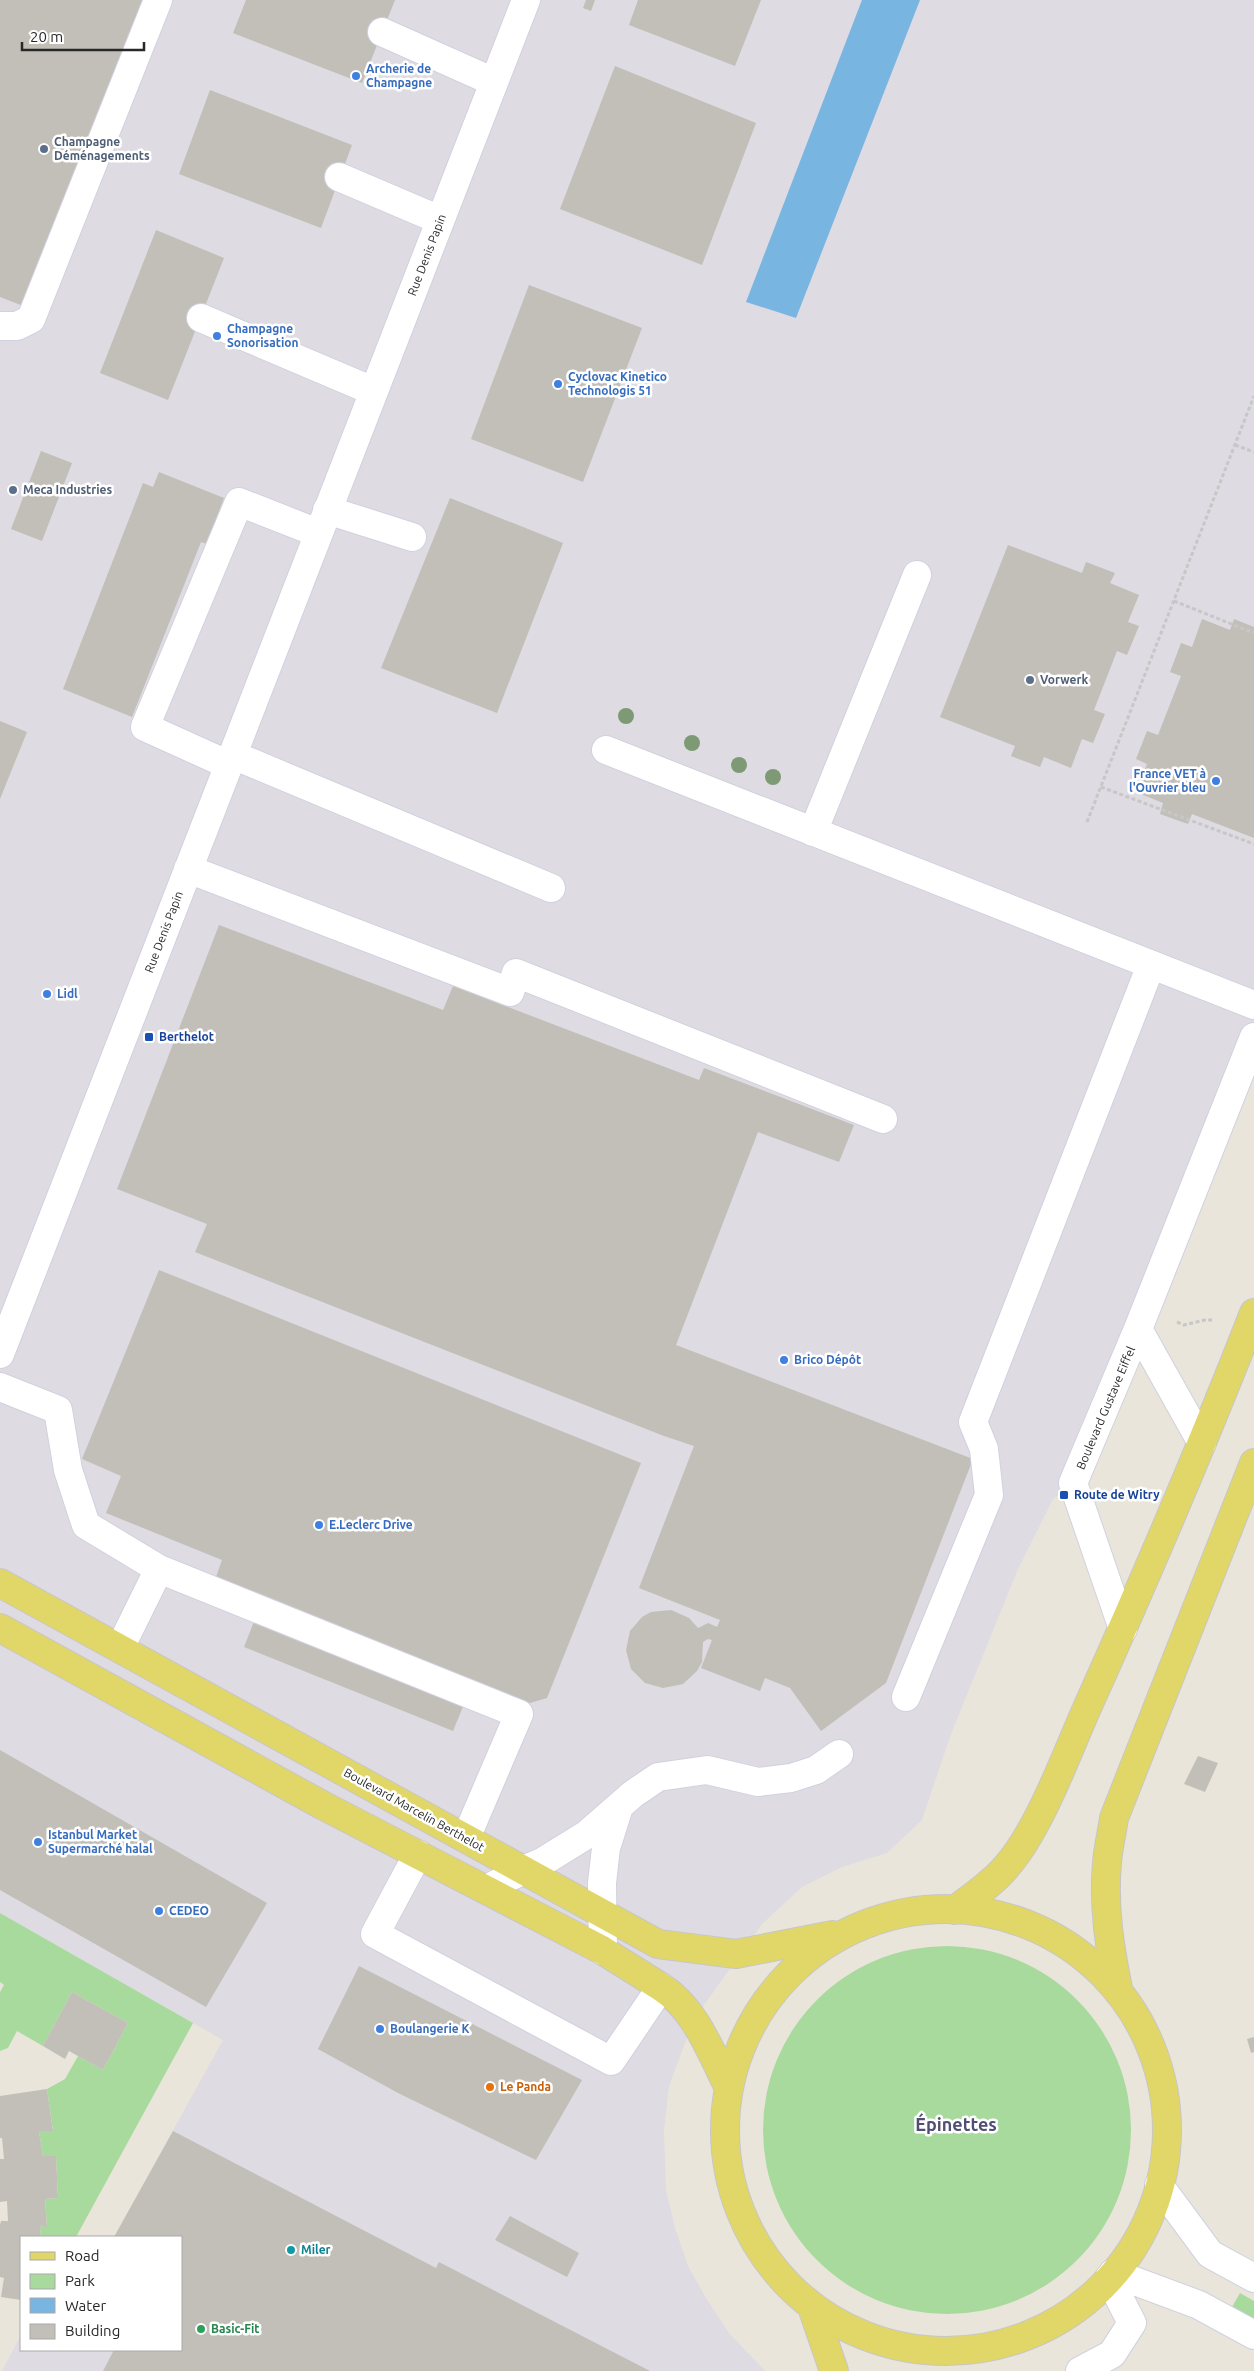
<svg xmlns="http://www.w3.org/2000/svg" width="1254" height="2371" font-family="Ubuntu,sans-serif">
<rect width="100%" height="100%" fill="#e9e5db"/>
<path fill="#dedbe2" d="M0,0H1254V1037L1073,1483L1053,1499L1018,1569L951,1734L922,1820L887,1853L842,1867L802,1887L762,1924L694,2019L669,2086L664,2131L666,2190L675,2228L688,2266L706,2298L729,2333L765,2371H2L21,2335V2350H181V2237H114L223,2040L0,1913Z"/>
<path fill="#a8da9d" d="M0,1913L193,2023L76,2237H40L41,2225L47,2226L45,2199L58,2198L56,2156H43L39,2132L53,2130L47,2089L65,2079L78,2056L103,2070L128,2023L72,1992L43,2046L17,2031L8,2048L0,2051V1992L4,1985L0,1982Z
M763 2130a184 184 0 1 1 368 0a184 184 0 1 1-368 0Z
M1240,2293L1254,2301V2319L1232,2307Z"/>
<path fill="#78b5e1" d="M862,0H920L796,318L746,302Z"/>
<path fill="#c1bfb8" d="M0,0H144L26,307L0,297Z
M246,0H395L362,83L233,33Z
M586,0H595L591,11L583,8Z
M638,0H761L735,66L629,25Z
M615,66L756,123L702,265L560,209Z
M210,90L352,145L321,228L179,174Z
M156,230L224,258L168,400L100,373Z
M529,285L642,328L583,482L471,439Z
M41,451L72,463L42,541L11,529Z
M159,472L224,498L207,544L201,542L132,717L63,689L143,483L153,487Z
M450,498L563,543L497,713L381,668Z
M1008,545L1082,573L1086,562L1115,573L1110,583L1139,595L1128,622L1139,626L1127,655L1117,651L1094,710L1105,714L1093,743L1082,739L1071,768L1044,757L1040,767L1011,756L1015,746L940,717Z
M1202,619L1230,630L1234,619L1254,627V838L1192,814L1188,824L1160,814L1163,803L1136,792L1147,764L1136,759L1147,731L1158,735L1181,676L1170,672L1181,643L1192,647Z
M0,721L27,732L0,799Z
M219,925L443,1010L453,986L699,1080L704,1068L854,1125L839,1162L758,1132L676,1345L973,1459L886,1683L821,1731L790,1688L765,1678L760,1691L701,1668L712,1640L708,1639L703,1642L702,1662L697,1671L683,1684L663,1688L645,1683L631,1669L626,1650L630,1631L642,1617L651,1612L671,1610L689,1618L698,1628L708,1623L717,1627L720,1620L639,1588L694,1446L664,1436L195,1252L207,1224L117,1189Z
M159,1270L641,1463L547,1698L530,1703L474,1680L453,1731L244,1647L264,1596L216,1577L222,1560L106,1513L121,1476L82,1459Z
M0,1750L267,1903L206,2007L0,1890Z
M1198,1756L1218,1763L1205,1792L1184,1784Z
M359,1966L582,2080L536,2160L398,2093L318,2049Z
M72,1992L128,2023L103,2070L69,2051L65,2059L43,2046Z
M1254,2037V2052L1251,2053L1247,2039Z
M47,2089L53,2131L39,2132L43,2156H56L58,2198L45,2199L47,2227L41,2225L40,2237H21V2300L1,2297L4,2278L0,2277V2225L1,2221H8L7,2201L0,2202V2159H4L2,2138H0V2096Z
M173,2131L436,2268L439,2262L650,2371H103L114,2350H181V2237H114Z
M510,2216L579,2253L567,2277L495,2240Z"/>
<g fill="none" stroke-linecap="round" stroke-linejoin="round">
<g stroke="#d1d1df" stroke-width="30">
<path id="minor" d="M382,32L494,82
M339,177L440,220
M201,318L373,391
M0,326H17L31,319L158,0
M327,510L412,537
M606,750L1254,1005
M233,755L551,888
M229,765L145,727L239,502L318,533
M813,832L917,575
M188,869L510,992L516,973L883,1119
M0,1354L526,0
M0,1387L58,1410L68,1470L86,1525L159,1569L519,1714L466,1838
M1202,1443L1138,1329L1254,1037
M1123,1629L1073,1483L1138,1329
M120,1648L159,1569
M906,1697L989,1495L984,1449L973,1422L1151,965
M418,1854L375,1934L611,2061L661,1987
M487,1889L523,1870L544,1861L586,1835L633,1794L658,1777L707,1770L758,1782L791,1778L816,1770L839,1754
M603,1951L602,1883L606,1848L619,1807
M1159,2185L1210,2254L1254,2278
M1113,2273L1199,2305L1254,2335
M1080,2371L1112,2354L1132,2323L1109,2278"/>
</g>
<g stroke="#c7c7c7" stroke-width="30">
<path id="major" d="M0,1583L658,1944L736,1954L833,1935
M0,1628L324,1806L602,1950L661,1987C696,2009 711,2053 729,2088
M725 2130a221 221 0 1 1 442 0a221 221 0 1 1-442 0Z
M955,1910C973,1896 993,1883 1007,1866C1040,1828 1066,1755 1087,1708C1146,1577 1202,1446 1254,1313
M1119,1993C1110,1950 1103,1908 1107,1863C1108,1848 1112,1833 1114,1818L1254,1463
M812,2307L834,2371"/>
</g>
<path stroke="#c7c7c7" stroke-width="3" stroke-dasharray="4 2.5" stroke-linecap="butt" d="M1235,445L1254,452
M1174,601L1254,633
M1101,787L1254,844
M1087,822L1254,396
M1177,1322L1184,1325L1205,1320H1212"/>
<use href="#minor" stroke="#fff" stroke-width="28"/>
<use href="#major" stroke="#e1d768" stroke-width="28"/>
</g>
<g fill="#7d9a75">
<circle cx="626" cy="716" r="8"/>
<circle cx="692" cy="743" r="8"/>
<circle cx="739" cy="765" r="8"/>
<circle cx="773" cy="777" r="8"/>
</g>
<g fill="#3f7fe0" stroke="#fff" stroke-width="2">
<circle cx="356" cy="76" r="5"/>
<circle cx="217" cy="336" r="5"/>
<circle cx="558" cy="384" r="5"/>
<circle cx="1216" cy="781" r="5"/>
<circle cx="47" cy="994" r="5"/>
<circle cx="784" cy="1360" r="5"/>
<circle cx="319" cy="1525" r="5"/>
<circle cx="38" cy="1842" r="5"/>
<circle cx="159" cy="1911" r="5"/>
<circle cx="380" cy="2029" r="5"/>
</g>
<g fill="#5c6f8a" stroke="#fff" stroke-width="2">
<circle cx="44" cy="149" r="5"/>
<circle cx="13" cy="490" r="5"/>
<circle cx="1030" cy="680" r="5"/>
</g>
<g fill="#1a4fb4" stroke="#fff" stroke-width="2">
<rect x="144" y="1032" width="10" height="10" rx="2.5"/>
<rect x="1059" y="1490" width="10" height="10" rx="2.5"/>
</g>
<circle fill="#e8710a" stroke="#fff" stroke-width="2" cx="490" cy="2087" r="5"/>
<circle fill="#0f9aa8" stroke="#fff" stroke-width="2" cx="291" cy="2250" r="5"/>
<circle fill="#2e9e5b" stroke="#fff" stroke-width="2" cx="201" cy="2329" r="5"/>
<g text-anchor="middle" stroke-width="5" stroke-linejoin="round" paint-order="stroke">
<g font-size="12" font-weight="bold" fill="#366cbe" stroke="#fff" text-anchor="start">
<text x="366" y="73">Archerie de<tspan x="366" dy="14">Champagne</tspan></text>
<text x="227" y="333">Champagne<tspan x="227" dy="14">Sonorisation</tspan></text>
<text x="568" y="381">Cyclovac Kinetico<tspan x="568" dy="14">Technologis 51</tspan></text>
<text x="1206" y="778" text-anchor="end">France VET à<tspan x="1206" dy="14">l'Ouvrier bleu</tspan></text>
<text x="57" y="998">Lidl</text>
<text x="794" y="1364">Brico Dépôt</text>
<text x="329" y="1529">E.Leclerc Drive</text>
<text x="48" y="1839">Istanbul Market<tspan x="48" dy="14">Supermarché halal</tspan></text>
<text x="169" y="1915">CEDEO</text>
<text x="390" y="2033">Boulangerie K</text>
</g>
<g font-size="12" font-weight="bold" fill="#4e5e75" stroke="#fff" text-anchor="start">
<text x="54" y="146">Champagne<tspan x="54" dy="14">Déménagements</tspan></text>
<text x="23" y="494">Meca Industries</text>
<text x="1040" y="684">Vorwerk</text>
</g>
<g font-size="12" fill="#282828" stroke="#fff">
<text transform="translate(427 255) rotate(-69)" y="4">Rue Denis Papin</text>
<text transform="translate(164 932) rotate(-69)" y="4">Rue Denis Papin</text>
<text transform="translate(1106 1408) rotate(-67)" y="4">Boulevard Gustave Eiffel</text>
<text transform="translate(414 1810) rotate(29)" y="4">Boulevard Marcelin Berthelot</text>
</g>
<g font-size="12" font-weight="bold" fill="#164399" stroke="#fff" text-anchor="start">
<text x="159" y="1041">Berthelot</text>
<text x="1074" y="1499">Route de Witry</text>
</g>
<g font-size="12" font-weight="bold" fill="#c56008" stroke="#fff" text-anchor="start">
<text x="500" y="2091">Le Panda</text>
</g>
<g font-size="12" font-weight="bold" fill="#0d838f" stroke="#fff" text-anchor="start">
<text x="301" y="2254">Miler</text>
</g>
<g font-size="12" font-weight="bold" fill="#27864d" stroke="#fff" text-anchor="start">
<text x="211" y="2333">Basic-Fit</text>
</g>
<g font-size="18" font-weight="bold" fill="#4e4f73" stroke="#fff">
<text x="956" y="2131">Épinettes</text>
</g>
</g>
<rect x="20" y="2236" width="162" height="115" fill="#ffffff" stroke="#a9a9a9"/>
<rect x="30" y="2252" width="25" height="8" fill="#e1d768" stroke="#a9a9a9"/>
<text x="65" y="2261" font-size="15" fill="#282828">Road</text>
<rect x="30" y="2274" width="25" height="15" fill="#a8da9d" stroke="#a9a9a9"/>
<text x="65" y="2286" font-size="15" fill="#282828">Park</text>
<rect x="30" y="2298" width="25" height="15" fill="#78b5e1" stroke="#a9a9a9"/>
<text x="65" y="2311" font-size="15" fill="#282828">Water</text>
<rect x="30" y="2324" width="25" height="15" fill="#c1bfb8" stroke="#a9a9a9"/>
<text x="65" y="2336" font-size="15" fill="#282828">Building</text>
<path d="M22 42v8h122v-8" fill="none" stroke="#282828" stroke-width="2.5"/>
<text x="30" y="42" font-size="15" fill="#282828" stroke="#ffffff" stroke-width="4" paint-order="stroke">20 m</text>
</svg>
